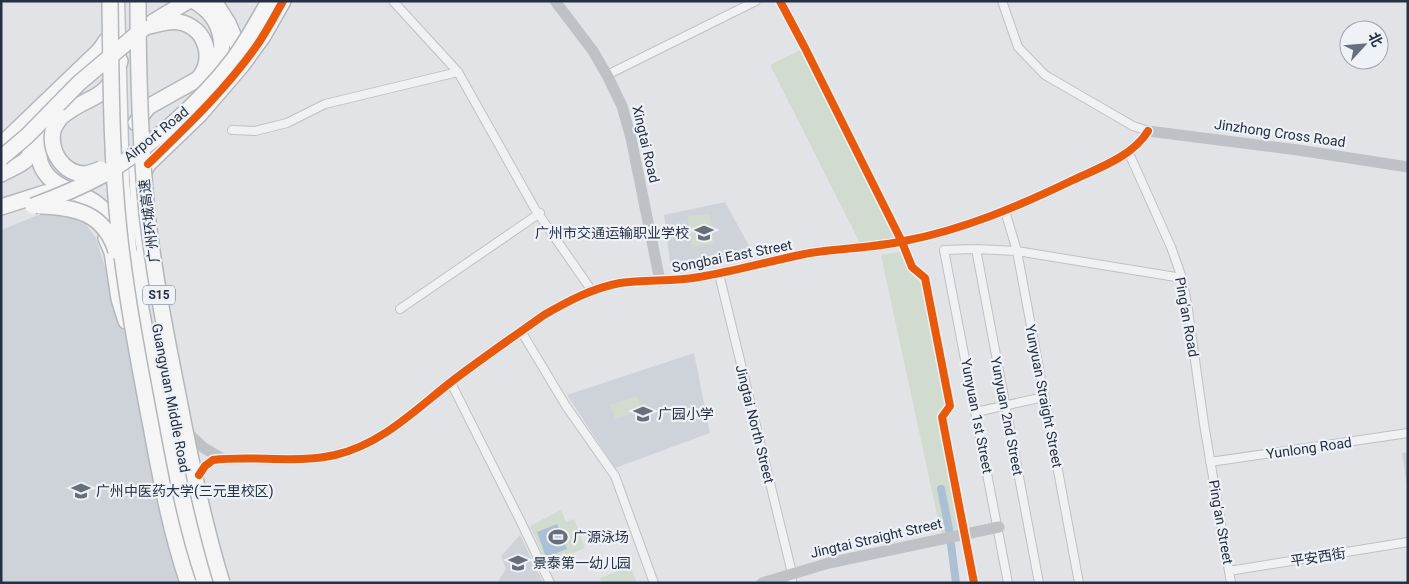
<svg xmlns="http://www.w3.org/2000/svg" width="1409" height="584" font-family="Roboto,'Noto Sans SC',sans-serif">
<rect width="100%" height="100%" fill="#e1e3e6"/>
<path fill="#ced3da" d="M725,202L752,251L713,267L671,270L664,215Z
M46,212L78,214L96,238L136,370L178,583H1V230Z
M694,353L710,433L615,468L567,395Z
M1408,452V493L1402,453Z
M520,535L543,583H497L506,569L501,556Z"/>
<path fill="#d1dbd0" d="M802,49L897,237L860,243L770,65Z
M710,214L714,244L691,247L688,216Z
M904,251L910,267L923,286L945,403L940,417L961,529L941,533L881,255Z
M637,396L642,410L615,419L610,405Z
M561,510L566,522L574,519L585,548L547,564L530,526Z
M630,566L637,583H602L600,578Z"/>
<path fill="#acc0d5" d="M557,524L567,549L546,557L537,532Z"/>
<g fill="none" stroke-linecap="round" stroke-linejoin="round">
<path stroke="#acc0d5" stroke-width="8" d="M941,489L949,529L956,583"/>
<g stroke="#bfc1c4" stroke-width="10">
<path id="street" d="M393,1L458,72L535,209L592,291
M780,1L805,48L902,242L912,267L925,278L950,406L942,417L974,583
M1002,1L1018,47L1045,75L1133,126L1148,131
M607,75L756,1
M232,130L255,131L287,123L325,104L458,72
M1128,151L1171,247L1182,278L1187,303L1204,424L1231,583
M1005,211L1017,251L1079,583
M976,249L1039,583
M719,274L792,573V583
M400,309L540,213
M521,331L566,406L615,476L654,583
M451,383L521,522L550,583
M976,412L1044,397
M1210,462L1408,433
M1229,571L1408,542
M1008,583L944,250L976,249L1017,251L1182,278"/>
</g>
<g stroke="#bdc0c4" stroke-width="15">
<path id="primary" d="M118,1L123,182L130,248"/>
</g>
<g stroke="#b3b6bb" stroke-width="18">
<path id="highway" d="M194,1C226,19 229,54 209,83
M214,1L228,23L239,49L248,57
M153,22L188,1
M52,114C36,136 31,166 56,183C69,192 85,194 97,204C114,217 122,238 131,256L177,500L197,583
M61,117C89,93 107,104 120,61
M136,123L148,107L198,79C216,60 206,27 179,22C168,20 156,25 145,27
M1,145L100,50L106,41
M136,155L139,215L150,284
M1,174C14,166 39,161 28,141
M140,180L148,164L200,114L242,65L263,36L283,1
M1,207L45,193L51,192L67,197
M106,238L112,252L119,299L126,321
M165,368L196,529L211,583"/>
</g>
<use href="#street" stroke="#f0f1f3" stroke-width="8"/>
<path stroke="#bec1c6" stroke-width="11" d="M555,1L593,51L607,75L622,106L631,138L660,281
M191,436L204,448L223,459
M199,475L205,466L213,460C254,455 295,464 335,455C382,444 415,410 451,382C481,359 513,337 544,315C568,301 593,288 620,283C646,279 673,282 699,277C736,271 773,260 810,253C841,248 873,248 904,241C963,230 1019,206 1073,180C1099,168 1133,156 1148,131L1298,150L1408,167
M762,583L829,563L999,527"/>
<use href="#primary" stroke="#f5f5f6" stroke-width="12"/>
<use href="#highway" stroke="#f5f5f6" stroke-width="15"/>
<g stroke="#b3b6bb" stroke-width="18" stroke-linecap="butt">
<path id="highway-bridge" d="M110,1C111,78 111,155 119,231C126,295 138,358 150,421C160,475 170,530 188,583
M138,1C138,72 140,142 147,213C154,274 166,335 178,395C190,458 203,521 222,583
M61,117C58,121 54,126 53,131C49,151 63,174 85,174C90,173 96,171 101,169
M1,158L27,136L79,83L144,28
M33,206C57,197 81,187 103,175C148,149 202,101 233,60C247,41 258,21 269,1
M40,206C76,207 104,213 116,251"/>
</g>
<use href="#highway-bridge" stroke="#f5f5f6" stroke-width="15"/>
<g stroke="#eef2f7" stroke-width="11">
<path id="cycleway" d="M780,1L805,48L902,242L912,267L925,278L950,406L942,417L974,583
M148,164C186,127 224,91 255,48C266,33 274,17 283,1
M199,475L205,466L213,460C254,455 295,464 335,455C382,444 415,410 451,382C481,359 513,337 544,315C568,301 593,288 620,283C646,279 673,282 699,277C736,271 773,260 810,253C841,248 873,248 904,241C963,230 1019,206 1073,180C1099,168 1133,156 1148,131"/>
</g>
<use href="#cycleway" stroke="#e8590c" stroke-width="8"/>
</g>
<defs>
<g id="school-bare" transform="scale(1.5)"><path d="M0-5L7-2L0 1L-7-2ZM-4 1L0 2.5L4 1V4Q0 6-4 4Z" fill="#676f7b" stroke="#eef2f7" stroke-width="2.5" paint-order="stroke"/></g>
<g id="university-bare" transform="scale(1.5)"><path d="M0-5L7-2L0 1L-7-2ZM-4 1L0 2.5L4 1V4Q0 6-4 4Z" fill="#676f7b" stroke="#eef2f7" stroke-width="2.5" paint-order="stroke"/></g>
<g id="stadium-bare" transform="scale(1.5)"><path d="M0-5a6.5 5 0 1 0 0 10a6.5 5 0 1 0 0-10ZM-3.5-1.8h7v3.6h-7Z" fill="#676f7b" stroke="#eef2f7" stroke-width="2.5" paint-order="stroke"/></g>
</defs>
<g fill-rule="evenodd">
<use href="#school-bare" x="704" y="233"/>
<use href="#school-bare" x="643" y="414"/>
<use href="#university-bare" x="81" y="491"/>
<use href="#stadium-bare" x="558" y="537"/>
<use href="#school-bare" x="518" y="563"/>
</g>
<g text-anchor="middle" stroke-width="4.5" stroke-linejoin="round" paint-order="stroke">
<rect fill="#eef2f7" stroke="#616a78" stroke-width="1" x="143" y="285.5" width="32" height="19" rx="4"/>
<g font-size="12" font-weight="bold" fill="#253042">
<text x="159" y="299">S15</text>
</g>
<g font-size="14" fill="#253042" stroke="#eef2f7">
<text transform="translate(1280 133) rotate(8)" y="5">Jinzhong Cross Road</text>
<text transform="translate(156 134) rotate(-39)" y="5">Airport Road</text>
<text transform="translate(646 144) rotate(77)" y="5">Xingtai Road</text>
<text transform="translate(149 221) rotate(-97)" y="5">广州环城高速</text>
<text transform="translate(732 256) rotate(-11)" y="5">Songbai East Street</text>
<text transform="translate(1187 317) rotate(80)" y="5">Ping'an Road</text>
<text transform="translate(1044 396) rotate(79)" y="5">Yunyuan Straight Street</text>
<text transform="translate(171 398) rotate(79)" y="5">Guangyuan Middle Road</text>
<text transform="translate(977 416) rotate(79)" y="5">Yunyuan 1st Street</text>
<text transform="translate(1007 416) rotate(79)" y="5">Yunyuan 2nd Street</text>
<text transform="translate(755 424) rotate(76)" y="5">Jingtai North Street</text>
<text transform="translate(1309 448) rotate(-8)" y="5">Yunlong Road</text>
<text transform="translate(1221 522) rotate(80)" y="5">Ping'an Street</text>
<text transform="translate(876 538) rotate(-13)" y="5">Jingtai Straight Street</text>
<text transform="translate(1318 557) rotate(-9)" y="5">平安西街</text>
</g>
<g font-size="14" fill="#253042" stroke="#eef2f7" text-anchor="start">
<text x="689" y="238" text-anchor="end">广州市交通运输职业学校</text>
<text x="658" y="419">广园小学</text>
<text x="96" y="496">广州中医药大学(三元里校区)</text>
<text x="573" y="542">广源泳场</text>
<text x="533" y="568">景泰第一幼儿园</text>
</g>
</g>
<rect width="1409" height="584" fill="none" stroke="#253042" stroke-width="5"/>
<g transform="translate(1364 45) rotate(64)"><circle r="24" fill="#eef2f7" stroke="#9ea4af"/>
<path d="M0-4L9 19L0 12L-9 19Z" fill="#676f7b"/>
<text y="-8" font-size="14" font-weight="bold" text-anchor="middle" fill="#253042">北</text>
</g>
</svg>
